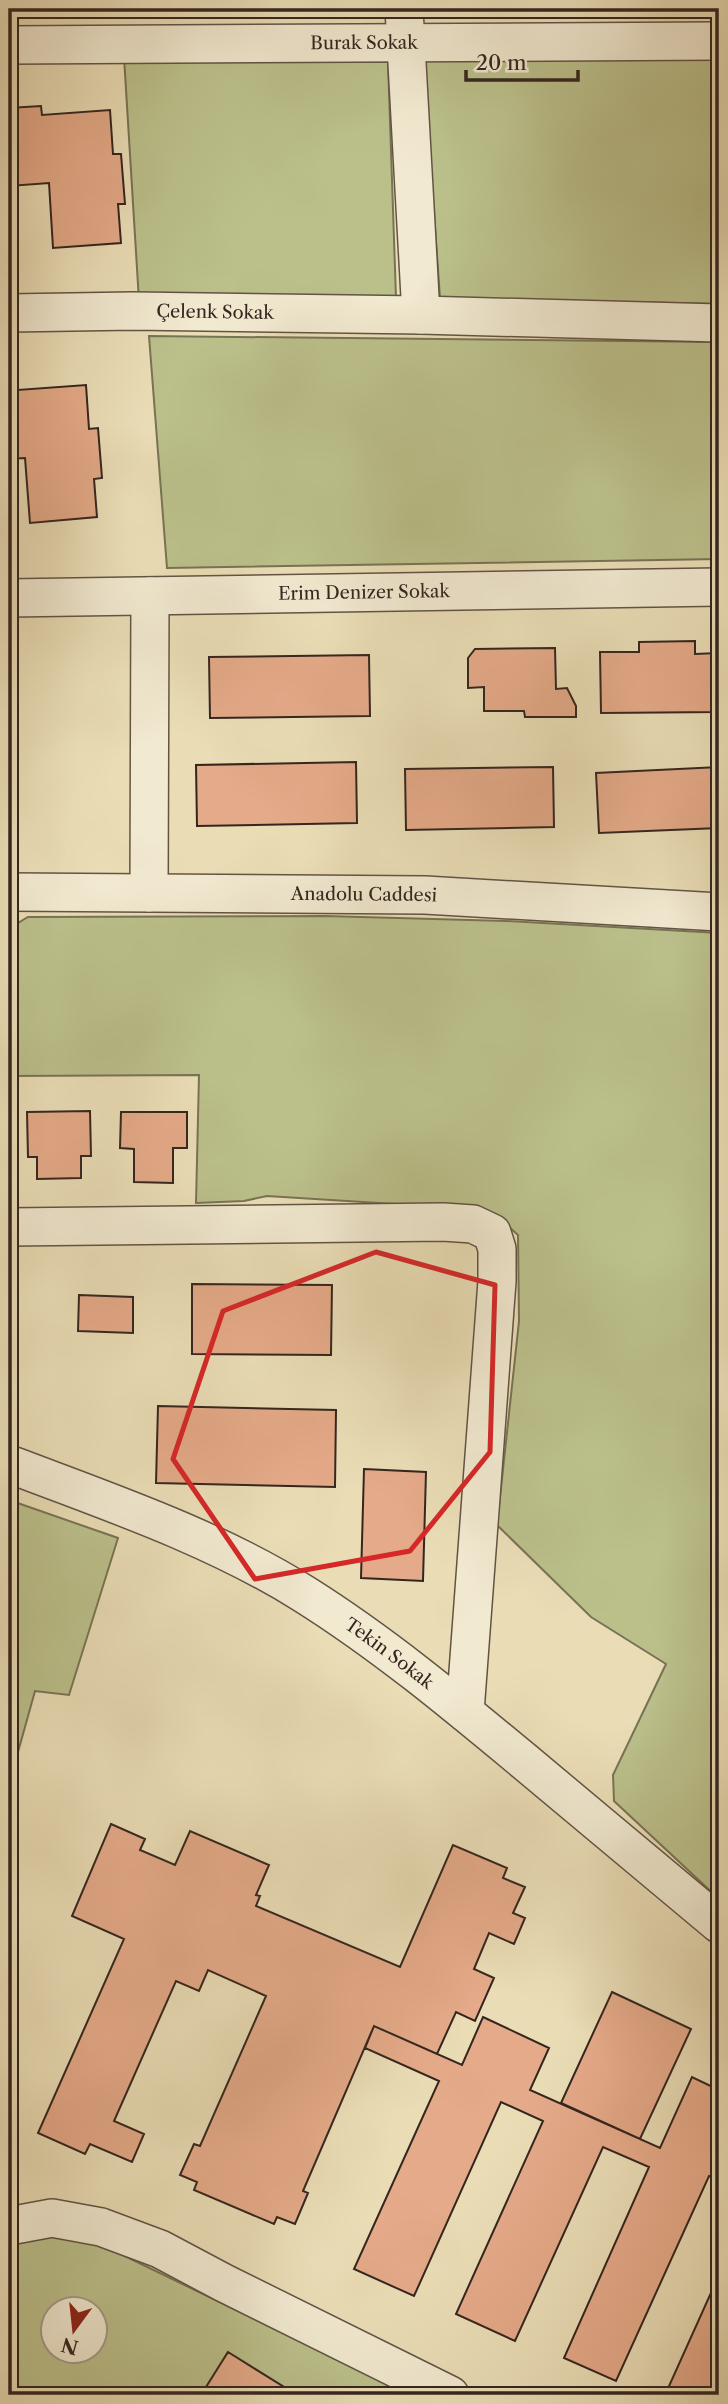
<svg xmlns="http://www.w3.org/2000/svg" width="728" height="2404" font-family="'Libre Caslon Text',serif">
<rect width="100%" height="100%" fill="#eaddb6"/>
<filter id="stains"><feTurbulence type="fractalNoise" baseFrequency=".00286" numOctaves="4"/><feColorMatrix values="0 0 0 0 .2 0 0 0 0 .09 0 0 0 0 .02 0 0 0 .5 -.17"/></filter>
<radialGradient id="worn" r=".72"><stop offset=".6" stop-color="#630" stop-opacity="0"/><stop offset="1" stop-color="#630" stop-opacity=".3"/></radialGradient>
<path fill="#bbc08b" stroke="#787355" stroke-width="2" fill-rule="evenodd" d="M719,56V304L440,298L423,57Z
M124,57L388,62L396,298L139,301Z
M149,336L719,342V559L167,568Z
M325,916L506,921L719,933V1899L614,1801L613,1775L666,1664L591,1617L497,1525L519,1321L518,1235L501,1220L411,1205L267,1196L244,1201L196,1203L199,1075L9,1076V932L13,926L28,917Z
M9,1500L118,1538L69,1695L35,1691L18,1752L9,1747Z
M51,2233L100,2244L411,2395H9V2242ZM52,2310H94V2352H52Z"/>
<path fill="#e5aa89" stroke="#34261f" stroke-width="2" d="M41,106L42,115L110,110L113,154H121L125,204H118L121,243L53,248L49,183L9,186V108Z
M17,381L18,390L86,385L89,429L98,428L102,478L94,479L97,517L30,523L25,458L9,459V382Z
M695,641V654L719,653V712L601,713L600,652H639V642Z
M555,648L556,689L567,688L576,706V717H525L524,711H484V687L468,688V658L475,649Z
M369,655L370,716L210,718L209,657Z
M356,762L357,823L197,826L196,765Z
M553,767L554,827L406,830L405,769Z
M719,767V828L599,833L596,773Z
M90,1111L91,1156H81V1178L37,1179V1157H28L27,1112Z
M121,1112H187V1148H173V1183L134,1182V1149L120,1148Z
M192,1284L332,1285L331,1355L192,1354Z
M79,1295L133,1297V1333L78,1331Z
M158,1406L336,1410L335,1487L156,1483Z
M364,1469L426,1472L423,1581L361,1578Z
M111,1824L145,1839L140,1850L175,1865L190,1831L269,1865L256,1895L260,1896L256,1906L400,1967L453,1845L507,1868L503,1878L525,1887L513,1913L525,1918L514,1944L489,1933L474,1969L494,1978L475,2021L456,2012L437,2054L374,2026L303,2191L308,2193L295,2224L277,2217L274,2224L194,2190L197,2182L180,2175L194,2144L200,2146L266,1996L208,1970L199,1991L176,1981L114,2121L144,2134L132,2162L90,2144L85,2154L38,2133L124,1939L72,1916Z
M612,1992L691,2029L640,2139L561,2103Z
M483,2017L549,2048L530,2090L660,2148L692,2077L719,2090V2180L709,2176L616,2381L564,2358L649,2167L603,2147L515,2341L456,2314L543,2121L501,2102L414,2296L354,2269L439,2081L365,2048L374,2026L462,2065Z
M719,2275V2395H665Z
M228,2352L297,2395H201Z"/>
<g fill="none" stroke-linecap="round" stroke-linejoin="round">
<g stroke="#625445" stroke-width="40">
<g id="street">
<path id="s1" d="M9,45L719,41"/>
<path id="s2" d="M9,313L133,311L421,315L404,9"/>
<path d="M421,315L719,323"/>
<path id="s3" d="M9,598L719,587"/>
<path id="s4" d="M9,892L425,895L719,912"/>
<path d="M149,893L150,596"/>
<path d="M9,1227L443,1222L473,1224L492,1233L497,1249V1281L465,1712"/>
<path id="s5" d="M9,1464C109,1502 213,1537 304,1594C382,1643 453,1702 524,1761C589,1816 654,1870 719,1924"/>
<path d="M9,2226L52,2218L101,2227L160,2249L224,2283L450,2395"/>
</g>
</g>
<use href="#street" stroke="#f1e9d0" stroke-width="37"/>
</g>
<path fill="none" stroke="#d62828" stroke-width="5" stroke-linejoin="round" d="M376,1252L495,1285L490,1452L410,1551L255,1579L173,1459L223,1311Z"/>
<g text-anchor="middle" stroke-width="7" stroke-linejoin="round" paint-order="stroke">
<g font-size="18" fill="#34261f" stroke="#f1e9d0">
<text dy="6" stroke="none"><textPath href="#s1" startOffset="355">Burak Sokak</textPath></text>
<text dy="6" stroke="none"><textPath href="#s2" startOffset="206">Çelenk Sokak</textPath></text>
<text dy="6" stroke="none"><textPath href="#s3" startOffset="355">Erim Denizer Sokak</textPath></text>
<text dy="6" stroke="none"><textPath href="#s4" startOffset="355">Anadolu Caddesi</textPath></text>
<text dy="6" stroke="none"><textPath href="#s5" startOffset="427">Tekin Sokak</textPath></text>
</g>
</g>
<rect width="728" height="2404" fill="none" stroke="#eaddb6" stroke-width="35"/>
<rect x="10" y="10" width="707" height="2383" fill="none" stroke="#34261f" stroke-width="3.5"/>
<rect x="18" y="18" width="693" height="2369" fill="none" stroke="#34261f" stroke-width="2"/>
<g transform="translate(74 2330) rotate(195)"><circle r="33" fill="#f1e9d0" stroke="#a59b89" stroke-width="2"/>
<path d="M0-5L12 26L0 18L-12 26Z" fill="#8f2418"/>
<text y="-10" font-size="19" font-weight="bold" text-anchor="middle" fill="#34261f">N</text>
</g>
<path d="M466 70v10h112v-10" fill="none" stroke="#34261f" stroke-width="3.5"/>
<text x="476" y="70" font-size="21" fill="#34261f" stroke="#f1e9d0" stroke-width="5" paint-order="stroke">20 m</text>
<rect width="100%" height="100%" filter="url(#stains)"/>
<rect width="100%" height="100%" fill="url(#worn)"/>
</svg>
